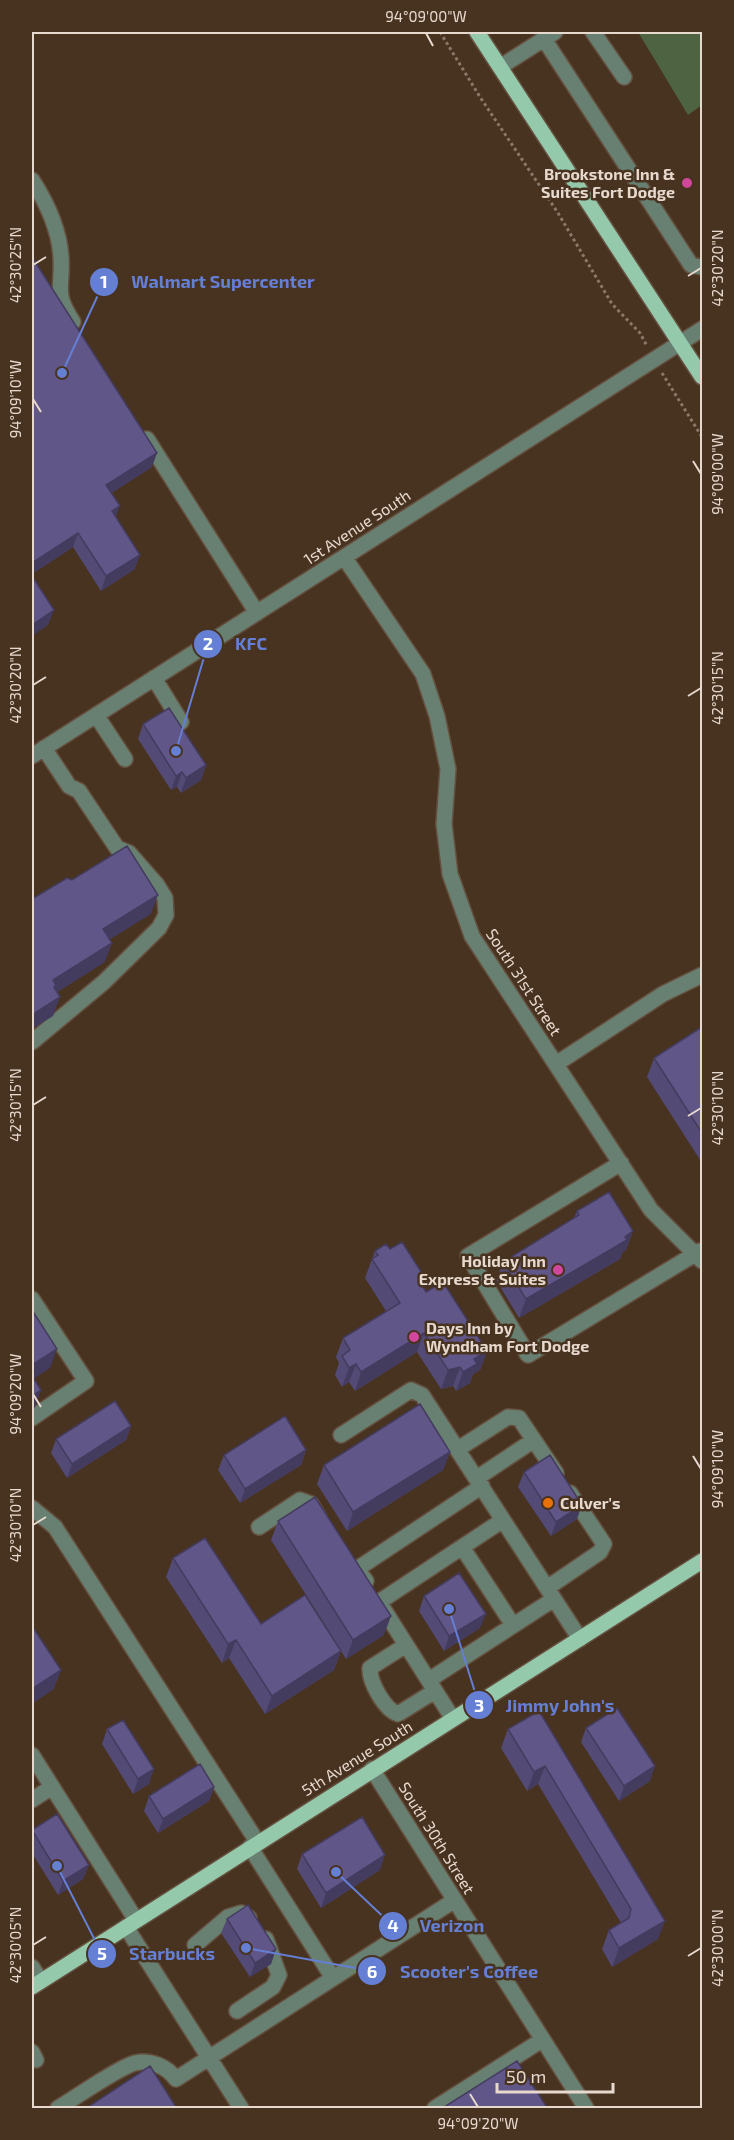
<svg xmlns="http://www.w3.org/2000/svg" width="734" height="2140" font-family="'Exo 2',sans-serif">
<rect width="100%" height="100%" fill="#483220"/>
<path fill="#4d6341" d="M638,32H702V105L688,115Z"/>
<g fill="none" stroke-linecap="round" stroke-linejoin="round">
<g stroke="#65503f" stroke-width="18">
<path id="minor" d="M593,32L624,77
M544,39L691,265L702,267
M500,67L555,32
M32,180C47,203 59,228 61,257C63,290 53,291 73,322
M147,439L257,613
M344,557L423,674L437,716L448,769L444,824L450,874L472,936L651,1210L702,1261
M154,678L181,722
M96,715L125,759
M32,756L702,329
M32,1042L104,982L159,928L166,915L165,898L157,885L129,853L117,848L79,791L69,786L44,748
M556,1064L663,994L702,975
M621,1163L468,1256L528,1355L700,1251
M32,1299L86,1381L32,1418
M341,1435L411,1390L422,1395L580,1639
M458,1449L508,1417L519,1418L556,1473
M477,1478L534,1440
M32,1508L55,1527L258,1843
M259,1527L300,1500L311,1504L319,1518
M462,1547L513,1625
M366,1581L357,1569L482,1486
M547,1588L600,1552L604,1544L570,1493
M379,1602L453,1719
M379,1602L503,1520
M406,1645L370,1668C369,1682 385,1710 398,1714L435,1691
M429,1680L554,1599
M32,1755L136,1920
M372,1769L586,2108
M32,1800L52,1787
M250,1847L333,1978
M126,1927L241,2108
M195,1945L228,1917L241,1913L249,1918
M32,1967L41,1981
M237,2011L273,1987L279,1975L266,1939
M32,2052L36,2060
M58,2108C75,2098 119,2067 135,2063C151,2059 167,2067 176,2079L455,1900
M435,2108L542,2040"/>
</g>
<g stroke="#65503f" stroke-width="18">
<path id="major" d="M477,32L702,377
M32,1987L702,1561"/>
</g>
<path stroke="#8b7869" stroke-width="3" stroke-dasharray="3 3" stroke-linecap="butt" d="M440,32L480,97L558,213L612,304L640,333L647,346
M662,373L702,437"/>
<use href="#minor" stroke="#688072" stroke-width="15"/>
<use href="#major" stroke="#95c9ac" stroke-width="15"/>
</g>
<path fill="#534a75" d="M32,257L152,467L111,493L116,517L135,569L101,591L73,547L32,574Z
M143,724L206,765L201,780L181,793L177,787L171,790L138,739Z
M702,1027V1163L647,1077L654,1058Z
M577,1211L633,1231L626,1250L622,1253L620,1259L519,1318L496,1280L503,1262L574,1218Z
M390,1249L422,1286L426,1292L487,1351L480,1370L473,1374L470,1383L456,1391L453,1386L441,1389L417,1352L355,1391L349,1382L342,1387L335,1375L339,1363L336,1357L343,1338L386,1311L365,1278L375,1251Z
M131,1426L126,1440L67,1478L51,1453L56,1439Z
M306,1450L301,1465L240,1503L218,1470L224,1455Z
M450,1452L443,1470L347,1531L317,1484L324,1465Z
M524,1472L577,1519L551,1536L518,1487Z
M278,1521L384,1635L346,1659L341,1651L334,1670L265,1714L229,1658L222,1663L166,1577L173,1558L261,1624L329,1631L271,1540Z
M424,1596L480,1628L444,1651L419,1611Z
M539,1711L658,1939L612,1967L602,1949L609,1930L621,1923L538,1784L527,1791L501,1748L508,1729Z
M586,1728L650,1781L619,1801L581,1742Z
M107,1729L149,1784L133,1794L102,1744Z
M214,1787L209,1801L158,1833L144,1811L149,1796Z
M32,1829L89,1865L83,1879L58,1895L32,1853Z
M302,1854L380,1870L321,1908L297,1869Z
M227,1919L276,1949L271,1964L250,1977L221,1933Z"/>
<path fill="#443c5f" d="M157,453L152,467L101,500L106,485Z
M120,506L114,521L112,511Z
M78,533L73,547L32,574V563Z
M140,555L135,569L101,591L106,576Z
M54,610L48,625L32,636V625Z
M206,765L201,780L181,793L186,778Z
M182,772L177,787L171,790L176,776Z
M158,895L151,914L96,948L103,929Z
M112,943L105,962L53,995L60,997L53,1016L32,1029V1015L53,980Z
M633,1231L626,1250L622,1253L620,1259L519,1318L526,1299Z
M424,1333L417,1352L355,1391L361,1372Z
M57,1349L50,1368L32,1380V1365Z
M487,1351L480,1370L473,1374L470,1383L456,1391L463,1372L474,1359Z
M356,1364L349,1382L342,1387L349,1368Z
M460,1367L453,1386L441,1389L448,1370Z
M41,1390L34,1409L32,1410V1396Z
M131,1426L126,1440L67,1478L72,1464Z
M306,1450L301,1465L240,1503L245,1489Z
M450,1452L443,1470L347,1531L353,1512Z
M582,1505L577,1519L551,1536L556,1522Z
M486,1614L480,1628L444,1651L449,1636Z
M391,1616L384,1635L346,1659L353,1640Z
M236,1640L229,1658L222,1663L228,1644Z
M341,1651L334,1670L265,1714L272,1696Z
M61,1670L54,1689L32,1704V1689Z
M545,1766L538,1784L527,1791L534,1772Z
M655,1766L650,1781L619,1801L624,1786Z
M154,1769L149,1784L133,1794L138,1779Z
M214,1787L209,1801L158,1833L163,1819Z
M385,1855L380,1870L321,1908L326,1893Z
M89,1865L83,1879L58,1895L63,1881Z
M665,1921L658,1939L612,1967L619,1948Z
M276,1949L271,1964L250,1977L255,1963Z"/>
<path fill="#615688" stroke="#443c5f" stroke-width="1.5" d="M32,257L157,453L106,485L120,506L112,511L140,555L106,576L78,533L32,563Z
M32,576L54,610L32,625Z
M169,708L206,765L186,778L182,772L176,776L143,724Z
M127,846L158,895L103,929L112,943L53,980L56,985L54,987L60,997L32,1015V899L67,878L72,880Z
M702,1027V1133L654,1058Z
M609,1192L633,1231L625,1237L627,1240L526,1299L503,1262L579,1215L577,1211Z
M402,1242L425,1278L420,1282L426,1292L443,1282L487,1351L474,1359L477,1364L463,1372L460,1367L448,1370L424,1333L361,1372L356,1364L349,1368L342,1356L350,1350L343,1338L400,1303L372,1259L378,1255L375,1251L386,1244L390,1249Z
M32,1310L57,1349L32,1365Z
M32,1376L41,1390L32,1396Z
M115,1401L131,1426L72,1464L56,1439Z
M420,1404L450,1452L353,1512L324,1465Z
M285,1416L306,1450L245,1489L224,1455Z
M550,1455L582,1505L556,1522L524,1472Z
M315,1497L391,1616L353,1640L278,1521Z
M205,1538L261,1624L305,1595L341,1651L272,1696L236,1640L228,1644L173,1558Z
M459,1573L486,1614L449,1636L424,1596Z
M32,1626L61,1670L32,1689Z
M617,1708L655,1766L624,1786L586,1728Z
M539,1711L665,1921L619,1948L609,1930L629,1918L631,1909L545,1766L534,1772L508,1729Z
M123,1720L154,1769L138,1779L107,1729Z
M200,1764L214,1787L163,1819L149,1796Z
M57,1814L89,1865L63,1881L32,1830Z
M362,1817L385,1855L326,1893L302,1854Z
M248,1905L276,1949L255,1963L227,1919Z
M517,2061L548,2109H441Z
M150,2066L176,2107L173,2109H85Z"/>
<path fill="none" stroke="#e7d9ce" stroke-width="2" d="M426,33L433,46M33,265L46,257M688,276L701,268M33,399L41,412M693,461L701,474M33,685L46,677M688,696L701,688M33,1105L46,1097M688,1116L701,1108M33,1394L41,1407M693,1456L701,1469M33,1525L46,1517M33,1945L46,1937M688,1956L701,1948M470,2094L478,2107"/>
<g fill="#d1479c" stroke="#483220" stroke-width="2">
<circle cx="687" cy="183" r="6"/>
<circle cx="558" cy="1270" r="6"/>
<circle cx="414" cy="1337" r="6"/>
</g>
<circle fill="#e8710a" stroke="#483220" stroke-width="2" cx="548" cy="1503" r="6"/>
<g text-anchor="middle" stroke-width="5" stroke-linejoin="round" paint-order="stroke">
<g font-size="16" font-weight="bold" fill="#e7d9ce" stroke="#483220" text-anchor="end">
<text x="675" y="180">Brookstone Inn &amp;<tspan x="675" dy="18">Suites Fort Dodge</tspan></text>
<text x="546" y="1267">Holiday Inn<tspan x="546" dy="18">Express &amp; Suites</tspan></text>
<text x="426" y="1334" text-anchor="start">Days Inn by<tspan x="426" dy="18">Wyndham Fort Dodge</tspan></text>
<text x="560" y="1509" text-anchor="start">Culver's</text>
</g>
<g font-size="16" fill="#e7d9ce" stroke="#483220">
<text transform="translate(357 527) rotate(-33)" y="6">1st Avenue South</text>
<text transform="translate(524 982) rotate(57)" y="6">South 31st Street</text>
<text transform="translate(357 1758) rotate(-32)" y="6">5th Avenue South</text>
<text transform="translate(437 1838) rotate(58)" y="6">South 30th Street</text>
</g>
</g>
<path fill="none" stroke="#647fd4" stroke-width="2" d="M62 373L104 282M176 751L208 644M449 1609L479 1705M336 1872L393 1926M57 1866L102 1954M246 1948L372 1971"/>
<g fill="#647fd4" stroke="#483220" stroke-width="2">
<circle cx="62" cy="373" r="6"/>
<circle cx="176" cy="751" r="6"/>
<circle cx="449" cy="1609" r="6"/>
<circle cx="336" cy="1872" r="6"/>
<circle cx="57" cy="1866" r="6"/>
<circle cx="246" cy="1948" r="6"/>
<circle cx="104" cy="282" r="15"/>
<circle cx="208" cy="644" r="15"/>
<circle cx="479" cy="1705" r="15"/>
<circle cx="393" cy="1926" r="15"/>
<circle cx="102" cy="1954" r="15"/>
<circle cx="372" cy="1971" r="15"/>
</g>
<g font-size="18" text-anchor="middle" font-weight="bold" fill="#fff">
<text x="104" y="288">1</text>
<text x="208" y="650">2</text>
<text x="479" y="1712">3</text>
<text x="393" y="1932">4</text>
<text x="102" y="1960">5</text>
<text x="372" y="1978">6</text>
</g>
<g font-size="18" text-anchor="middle" font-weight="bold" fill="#647fd4" stroke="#483220" stroke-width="5" stroke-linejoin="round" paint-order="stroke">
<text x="223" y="288">Walmart Supercenter</text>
<text x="251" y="650">KFC</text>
<text x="560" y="1712">Jimmy John's</text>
<text x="452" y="1932">Verizon</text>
<text x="172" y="1960">Starbucks</text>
<text x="469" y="1978">Scooter's Coffee</text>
</g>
<rect width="734" height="2140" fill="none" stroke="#483220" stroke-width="66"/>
<path d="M497 2083v9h116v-9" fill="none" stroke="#e7d9ce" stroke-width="3"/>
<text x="506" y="2083" font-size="18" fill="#e7d9ce" stroke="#483220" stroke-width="4.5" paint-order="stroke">50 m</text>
<rect x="33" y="33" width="668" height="2074" fill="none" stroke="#e7d9ce" stroke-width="2"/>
<g font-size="15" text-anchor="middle" fill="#e7d9ce">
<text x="426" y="22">94°09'00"W</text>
<text transform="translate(16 265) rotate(-90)" y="5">42°30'25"N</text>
<text transform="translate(718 268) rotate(-90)" y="5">42°30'20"N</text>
<text transform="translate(16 399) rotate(-90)" y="5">94°09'10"W</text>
<text transform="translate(718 474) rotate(-90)" y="5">94°09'00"W</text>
<text transform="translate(16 685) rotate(-90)" y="5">42°30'20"N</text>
<text transform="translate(718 688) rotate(-90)" y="5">42°30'15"N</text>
<text transform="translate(16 1105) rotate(-90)" y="5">42°30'15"N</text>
<text transform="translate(718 1108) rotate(-90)" y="5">42°30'10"N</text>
<text transform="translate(16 1394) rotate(-90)" y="5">94°09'20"W</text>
<text transform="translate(718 1469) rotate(-90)" y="5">94°09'10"W</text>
<text transform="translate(16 1525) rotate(-90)" y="5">42°30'10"N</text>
<text transform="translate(16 1945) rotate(-90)" y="5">42°30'05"N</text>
<text transform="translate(718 1948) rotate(-90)" y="5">42°30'00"N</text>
<text x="478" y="2129">94°09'20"W</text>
</g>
</svg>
